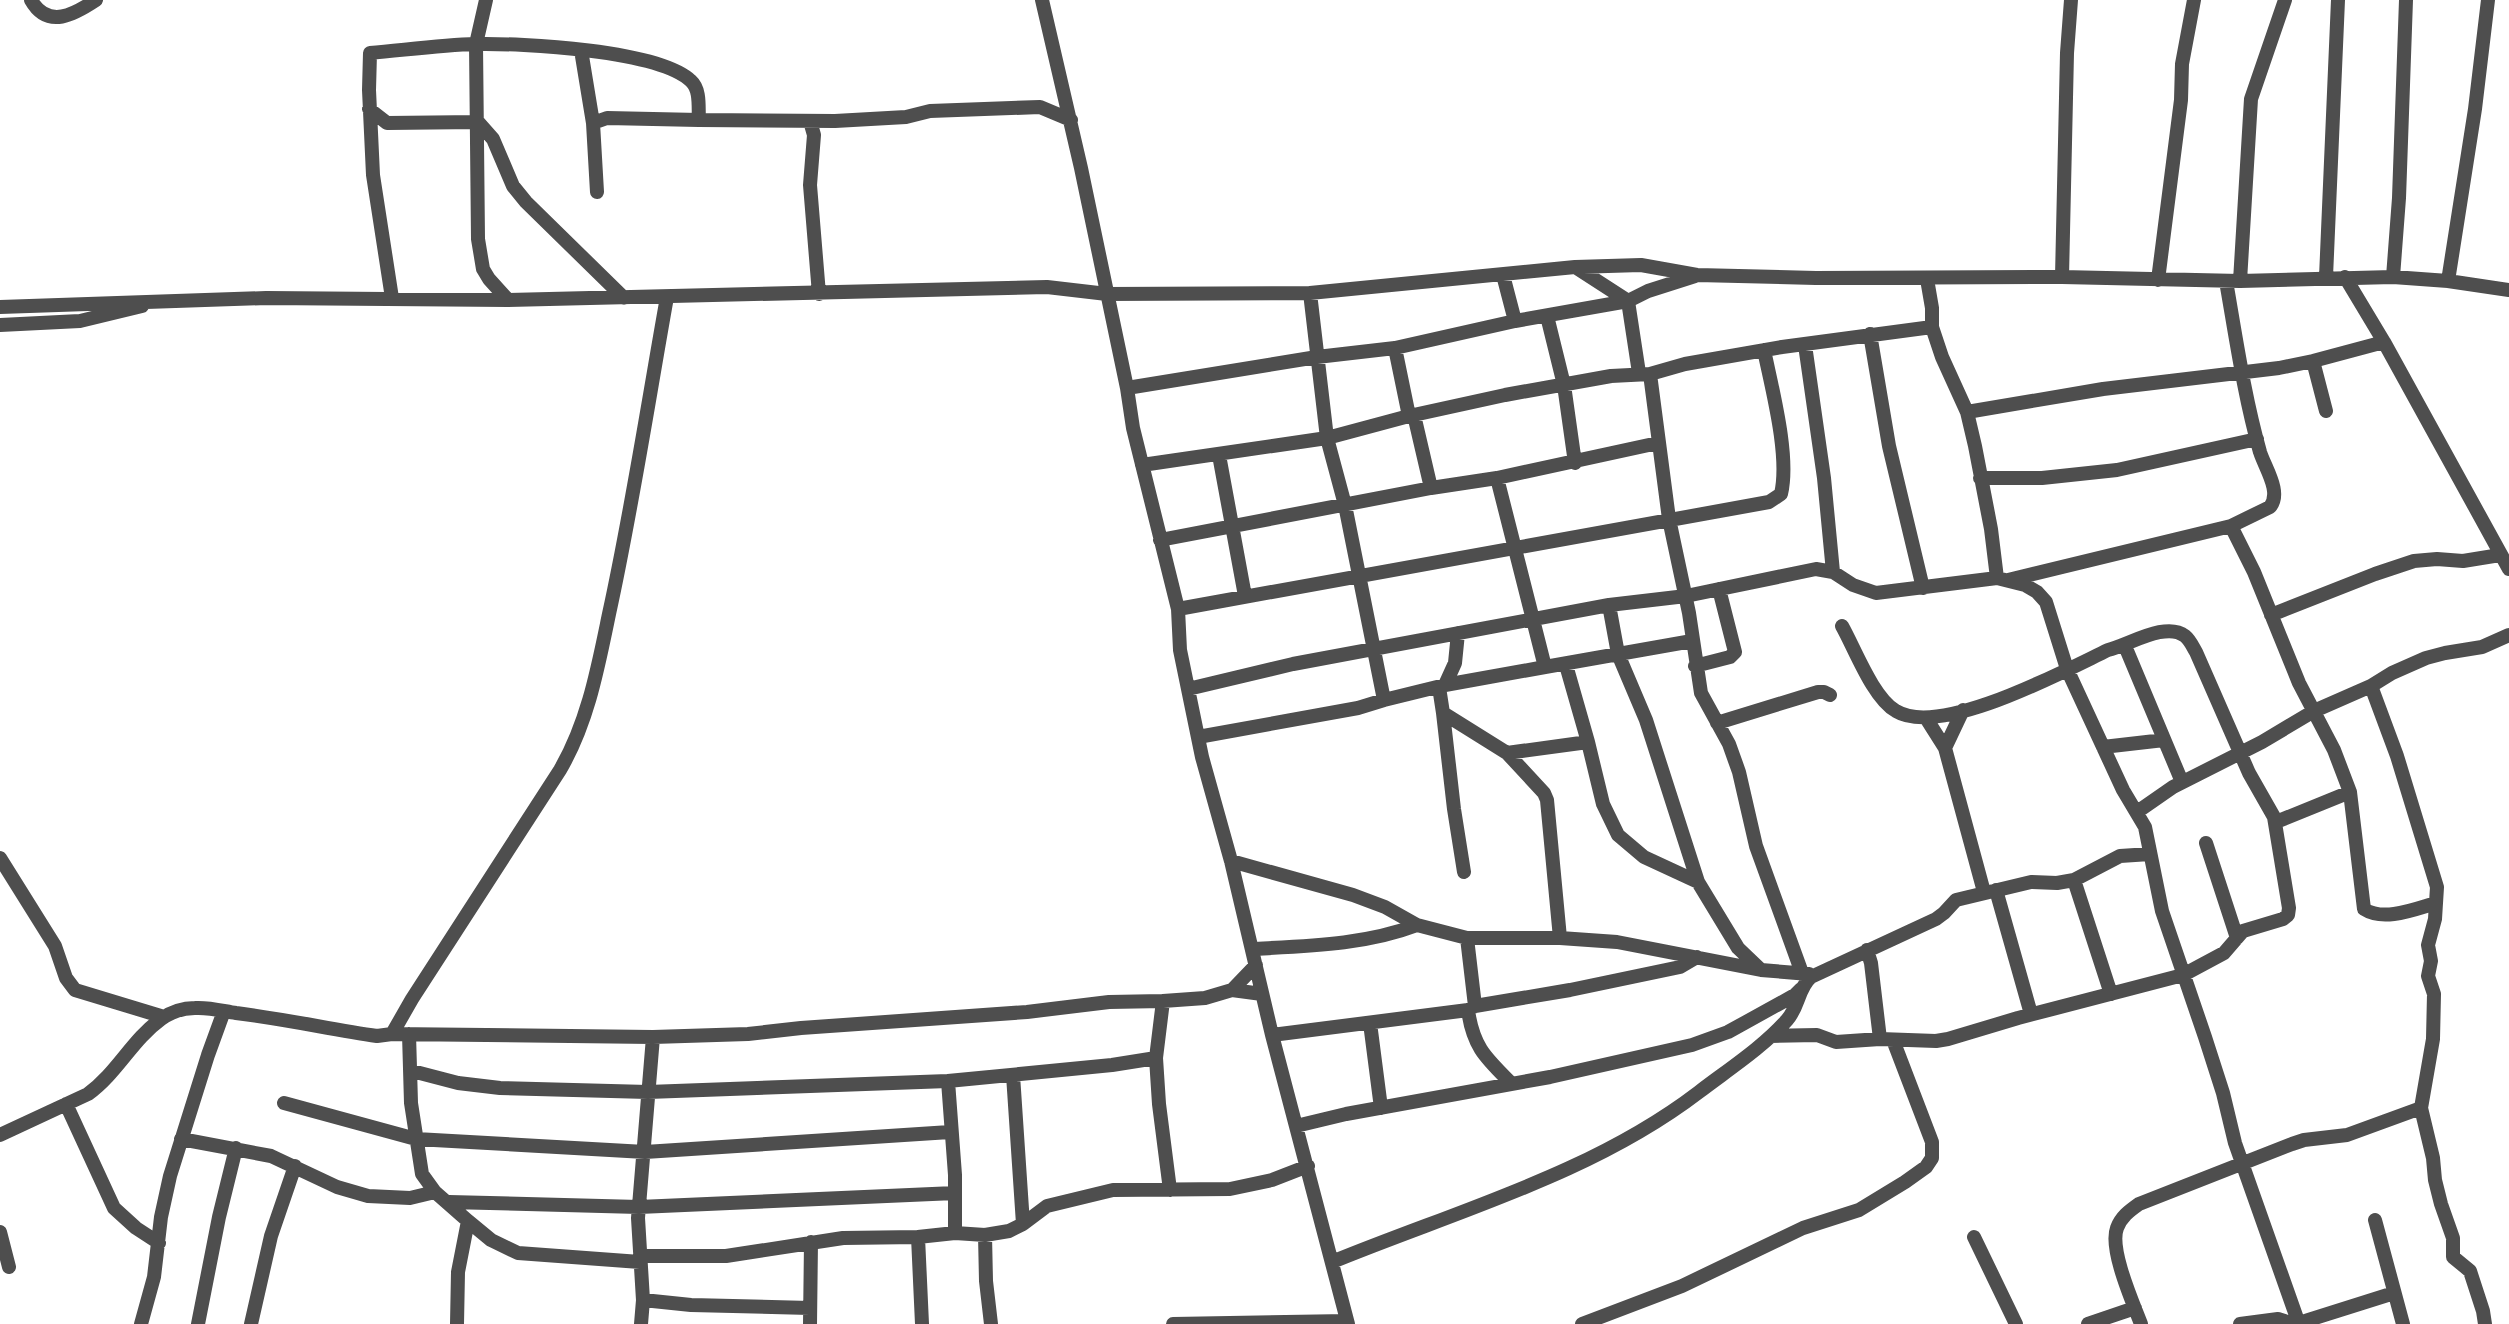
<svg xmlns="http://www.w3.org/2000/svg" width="2509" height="1324" font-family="'Space Grotesk',sans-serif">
<rect width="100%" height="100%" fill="#fff"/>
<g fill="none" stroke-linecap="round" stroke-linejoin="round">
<path stroke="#4e4e4e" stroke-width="14" d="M31,0C48,30 75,14 96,0
M486,0L476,44L478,239L483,269L489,279L508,300
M1042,0L1081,168L1127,388L1133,428L1178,609L1180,650L1202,757L1231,861L1272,1035L1348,1324
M581,50L593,123L607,118L699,120
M369,109L387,123L478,122L493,139L513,186L526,202L624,298
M810,121L814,135L810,185L819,294
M593,123L597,192
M1577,268L1628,301L1639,373
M1503,275L1515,321
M2062,277L2067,53L2071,0
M2326,277L2338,0
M2345,277L2384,342L2509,569
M2393,277L2399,198L2406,0
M1927,279L1932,308V327L1942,357L1967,412L1975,446L1991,529L1997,578
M2158,280L2181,100L2182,64L2194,0
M2240,281L2251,99L2285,0
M2448,281L2475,109L2488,0
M392,298L373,175L369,90L370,53C405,50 440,45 476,44C521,43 659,50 691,81C701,90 698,108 699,120L835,121L906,117L930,111L1040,107L1071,120
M0,307L266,298L508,300L1047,287L1107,294L1310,293L1575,267L1641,265L1697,275L1816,278L2062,277L2240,281L2393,277L2448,281L2509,290
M1547,316L1564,385L1575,463
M0,325L80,321L142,306
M1870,334L1889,446L1923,588
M1805,345L1824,478L1833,572
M1395,348L1409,416
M2313,361L2326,411
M1650,374L1669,519L1689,613L1701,693L1729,744L1739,772L1756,846L1802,973
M1127,388L1317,357L1395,348L1515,321L1628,301L1648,291L1695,276
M1967,412L2103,389L2279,368L2313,361L2384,342
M1414,415L1431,488
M1219,455L1245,596
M1142,465L1327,438L1409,416L1505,395L1611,376L1650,374L1685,364L1782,347L1932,327
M1497,478L1545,667L1692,641
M1980,478H2042L2117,470L2257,439
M2231,526L2254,572L2299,683L2334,750L2350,792
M1160,540L1431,488L1497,478L1658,443
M2008,580L2231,526L2270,507C2282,492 2265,468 2260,452C2244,395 2236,338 2226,281
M1609,605L1618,654L1646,720L1698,882L1738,948L1760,969
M1178,609L1769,502L1781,494C1790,456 1772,389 1764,350
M2271,615L2375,574L2414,561L2437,559L2463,561L2500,555
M1842,626C1855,649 1873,698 1896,711C1940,738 2064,671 2108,650C2129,645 2166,621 2185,636C2190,640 2193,647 2196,652L2249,773L2274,817L2289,908L2288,915L2283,919L2243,931L2224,953L2183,975L2018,1018L1948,1039L1936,1041L1880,1039L1871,963L1867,950
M2125,646L2182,782
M1566,665L1588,742L1603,804L1618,835L1644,857L1698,882
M1695,666L1730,657L1735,652L1719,589
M1445,685L1455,663L1458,633
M2371,686L2397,756L2437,887L2435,919L2428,945L2431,961L2428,976L2434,994L2433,1039L2421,1108L2433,1158L2435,1180L2441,1204L2453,1238V1257L2470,1271L2483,1311L2485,1324
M1439,687L1443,713L1507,753L1588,742
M1188,689L1293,664L1609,605L1686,596L1816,569L1833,572L1853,585L1876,593L1997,578L2025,585L2037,592L2046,602L2067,669L2123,790L2145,827L2162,911L2205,1037L2223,1093L2235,1143L2299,1324
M1384,700L1445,685L1545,667
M1443,713L1454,809L1464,872
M1926,718L1945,748L1984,892
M1717,723L1818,692H1824L1830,695
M1198,737L1358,708L1384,700L1345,505L1327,438L1310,293
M2103,747L2164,740
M1945,748L1963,710
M1507,753L1544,793L1547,800L1560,938
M2137,812L2173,787L2262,742L2314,711L2371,686L2392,673L2426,658L2445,653L2482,647L2509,635
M2276,822L2350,792L2364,909C2384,922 2415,909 2436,903
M2206,843L2237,938
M0,858L55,946L66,978L75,990L164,1017
M1231,861L1353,895L1385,907L1417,925L1467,938H1560L1617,942L1761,970L1809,974
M2074,880L2111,994
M1996,890L2031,1014
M1467,938L1475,1006
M1252,949C1307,946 1365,945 1417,925
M1232,990L1256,965
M1468,1010C1473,1047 1486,1058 1511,1083
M1370,1023L1381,1108
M392,1034L653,1037L638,1218L643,1300L641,1324
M409,1034L411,1103L422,1174L435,1192L468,1221L458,1272L457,1324
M1272,1035L1468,1010L1475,1006L1570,990L1680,967L1697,957
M1771,1036L1817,1035L1836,1042L1880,1039
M653,1037L748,1034L801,1028L1027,1012L1109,1002L1163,1001
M1156,1058L1159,1104L1170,1190
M412,1071L458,1083L500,1088L648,1092L948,1081
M1013,1075L1023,1224
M284,1103L416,1139L645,1152L950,1132
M66,1104L114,1208L136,1228L159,1243
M1296,1126L1346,1114L1550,1077L1692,1045L1728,1032L1795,995L1801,989
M0,1135L88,1094C117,1073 132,1040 161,1019C171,1012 183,1008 195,1008C209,1007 223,1011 236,1013C284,1019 330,1029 377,1036L392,1034L412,999L560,770C588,722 598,667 609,614C632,509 648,403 667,297
M181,1139L271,1156L337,1187L368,1196L410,1198L435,1192
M449,1202L639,1207L955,1193
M2375,1220L2403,1324
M468,1221L491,1240L518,1253L640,1262
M0,1232L9,1267
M955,1233L985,1235L1009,1231L1023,1224L1047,1206L1113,1190L1230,1189L1272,1180L1308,1166
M985,1235L986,1281L991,1324
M1974,1237L2016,1324
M640,1256H726L843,1238L918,1237
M1332,1262C1456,1211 1592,1174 1699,1092C1729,1069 1762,1048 1787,1020C1799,1007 1798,988 1811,977L1936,919L1944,913L1956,900L2031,882L2057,883L2074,880L2120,856L2150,854
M643,1300L691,1305L810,1308
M2299,1323L2394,1293
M141,1324L154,1277L161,1217L170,1176L208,1055L224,1011
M198,1324L219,1217L236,1148
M251,1324L271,1236L295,1166
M810,1324L811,1242
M922,1324L918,1237L955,1233V1175L948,1081L1112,1065L1156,1058L1163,1001L1205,998L1232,990L1262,994
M1173,1324L1347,1321
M1582,1324L1682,1286L1803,1228L1859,1210L1905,1182L1926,1167L1932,1158V1142L1893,1040
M2088,1324L2135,1308
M2141,1324C2133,1303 2109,1249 2117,1228C2121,1217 2129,1211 2139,1204L2292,1144L2304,1140L2347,1135L2421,1108
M2240,1324L2278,1319L2294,1324"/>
</g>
</svg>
